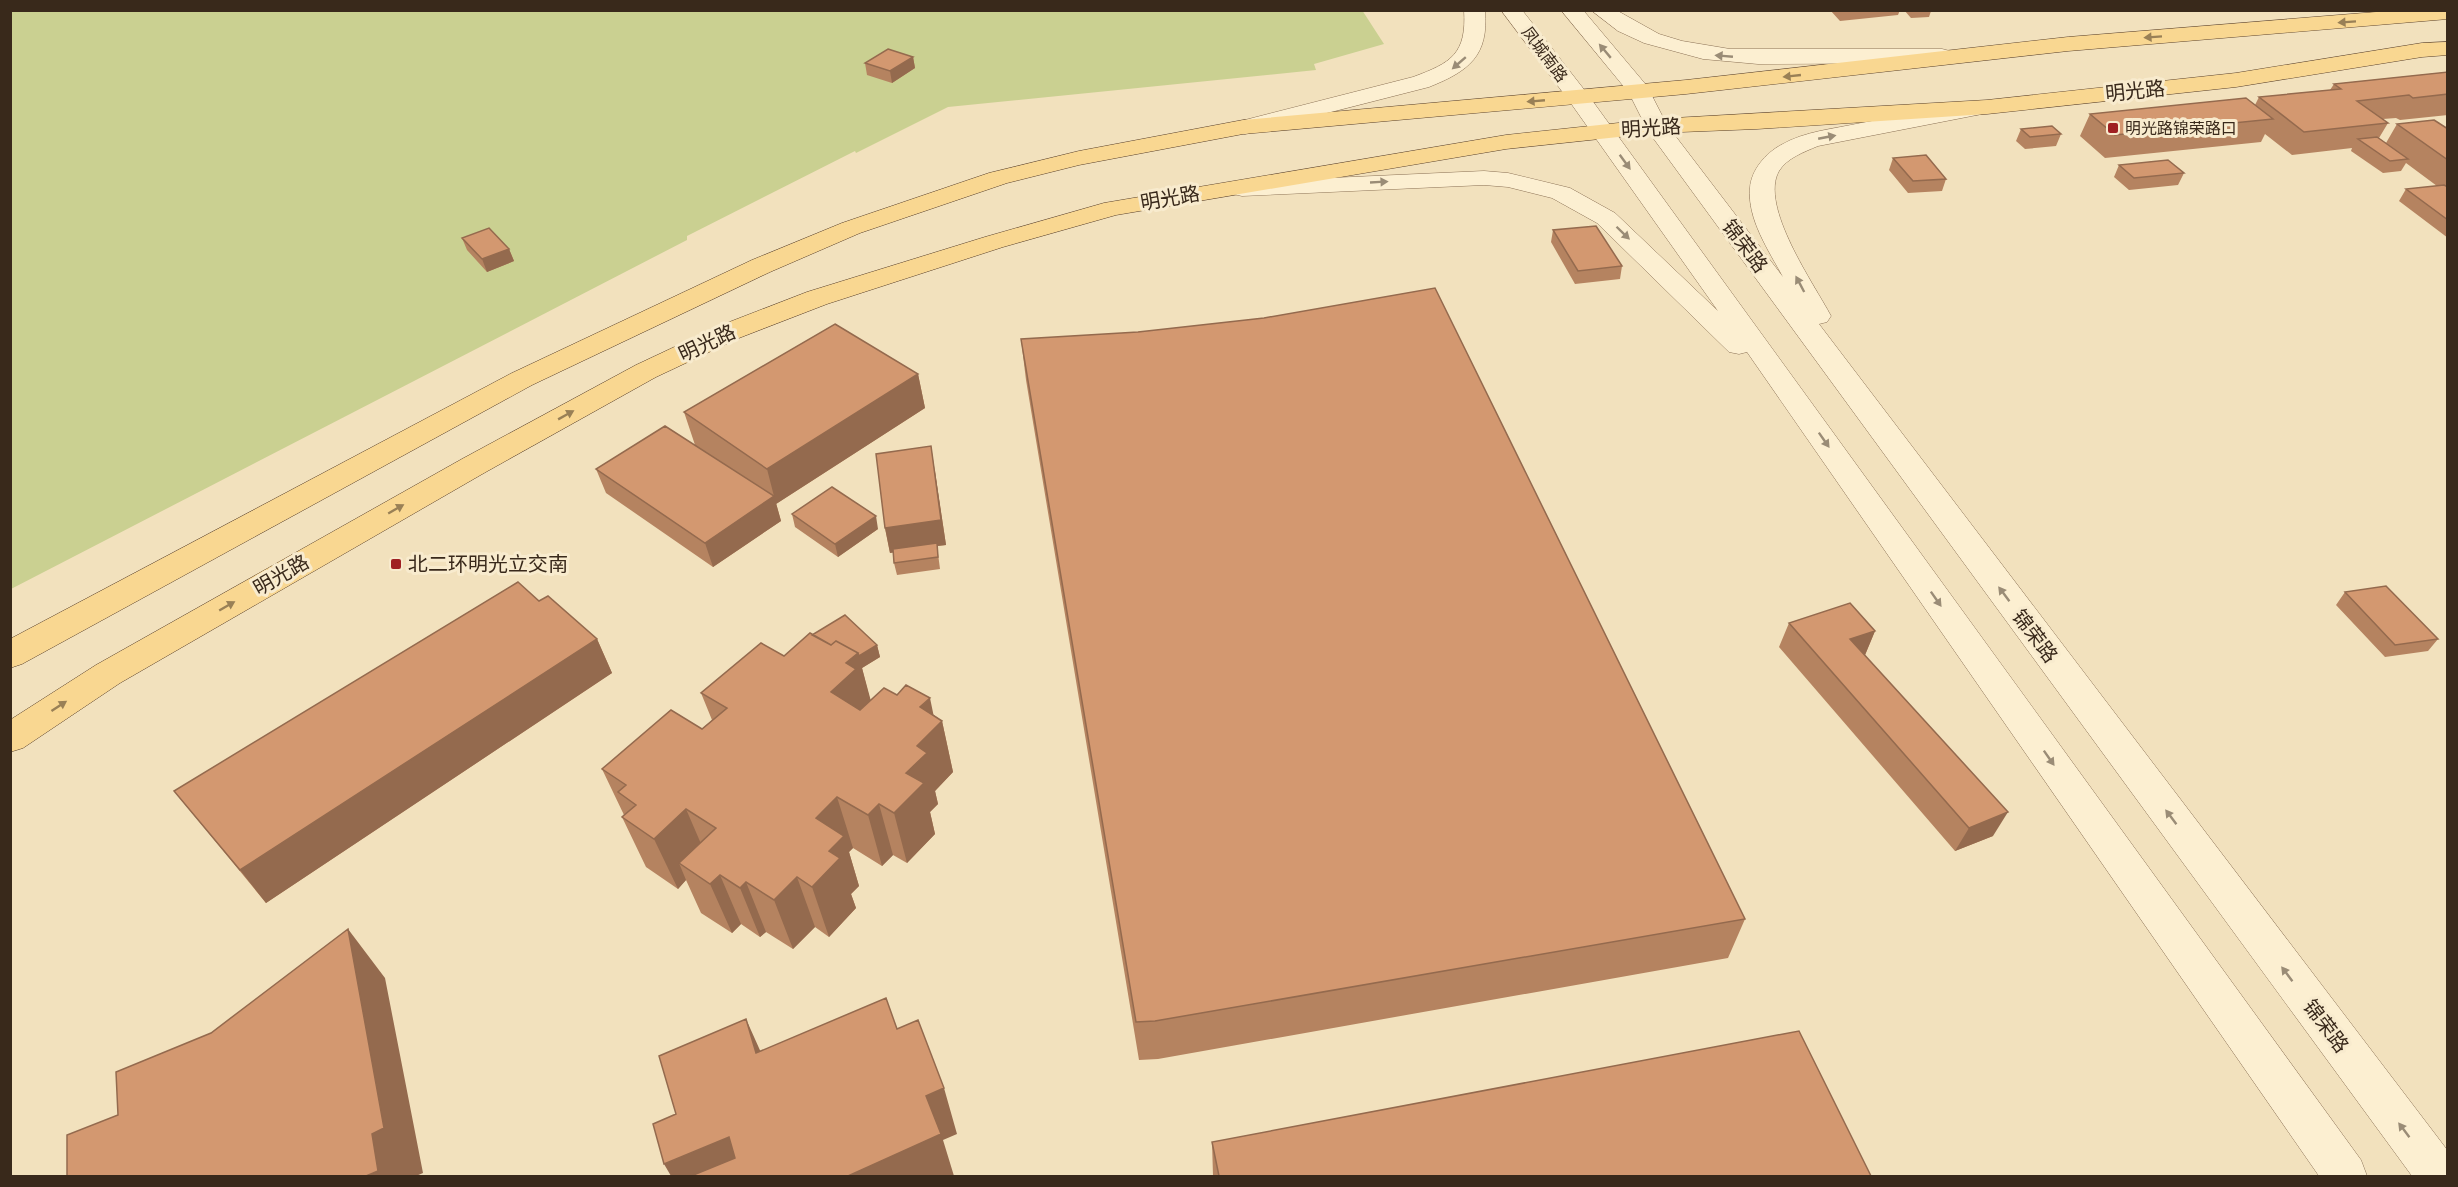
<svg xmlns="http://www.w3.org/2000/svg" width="2458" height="1187" font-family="Literata,'Noto Sans SC',serif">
<rect width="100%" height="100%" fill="#f2e1bd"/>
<path fill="#cad091" d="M1362,10L1384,44L1314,64L1316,70L948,107L856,153L855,151L687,236V240L11,589V11Z"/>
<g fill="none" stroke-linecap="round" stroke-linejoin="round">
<g stroke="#8b7155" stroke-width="1">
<path id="minor" d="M1464,10H1485C1489,56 1469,71 1429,87L1245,134L1237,132L1233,127L1237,122L1413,77C1451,63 1467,54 1464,10Z
M1501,10H1522L1586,92L2361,1160L2367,1176H2319L1747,352L1739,354L1729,352L1597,223L1552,198L1508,187L1484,185L1242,196L1233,194L1230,189L1233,184L1242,182L1484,171L1508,173L1570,188L1615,213L1718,311L1570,102Z
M1561,10H1583L1647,86L1667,125L1783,277C1769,251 1747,219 1750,188C1751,170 1766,153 1781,145C1805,131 1834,129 1861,123C1899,116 1936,109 1974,102L1982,104L1986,109L1982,114L1818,146C1804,152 1787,158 1779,171C1759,206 1814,284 1831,316L1827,322L1819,324L2448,1151V1176H2412L1648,131L1629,93Z
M1591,10H1616L1659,34L1682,41L1730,49H1942L1950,51L1953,56L1950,61L1942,63L1758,64L1703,59L1644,43L1618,31Z"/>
</g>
<g stroke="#583f2a" stroke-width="1">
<path id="major" d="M2401,10H2448V19L2068,51L1686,94L1243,134L1079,165L1007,183L860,233L770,272L532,385L22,664L10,668V639L512,373L752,260L842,223L989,173L1079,151L1243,120L1686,80L2068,37Z
M2448,42V55L2422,57L2236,87L1987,114L1757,129L1656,133L1506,149L1116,215L1003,247L827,304L739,338L656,377L484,473L120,683L23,748L10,752V720L96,665L462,459L636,365L719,326L807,292L985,237L1104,203L1506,135L1656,119L1987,100L2236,73L2422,43Z"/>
</g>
<use href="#minor" fill="#fcefd1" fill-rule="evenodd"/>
<use href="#major" fill="#f9d791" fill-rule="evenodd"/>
</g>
<path fill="#b58360" d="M1830,10H1900L1898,15L1840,21Z
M1904,10H1937L1931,11L1929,17L1911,18Z
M913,57L915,68L892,83L867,75L865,63Z
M2448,72V115L2400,120L2396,118L2383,119L2388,123L2379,138L2386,143L2397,124L2448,129V238L2399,201L2406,189L2437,186L2406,163L2401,171L2383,173L2351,151L2352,148L2292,155L2265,134L2261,142L2105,158L2080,136L2090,114L2255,105L2259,97L2330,90L2334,84Z
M2021,129L2061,134L2056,146L2025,149L2016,141Z
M1893,158L1946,179L1942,191L1908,193L1889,170Z
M2119,165L2184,173L2178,185L2129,190L2114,177Z
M1553,230L1622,266L1620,279L1575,284L1551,242Z
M462,238L509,249L514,261L487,272L467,250Z
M1021,339L1745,919L1728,958L1158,1059L1139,1060L1026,380Z
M918,374L925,408L776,504V503L781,521L713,567L606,493L596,469L695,445L684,412Z
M935,471L946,545L937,546L940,569L897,575L894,563V552L890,553L885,528Z
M792,514L878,529L838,557L795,527Z
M2345,592L2438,639L2428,651L2385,657L2336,605Z
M539,601L597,639L612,673L266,903L174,791Z
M1789,623L1875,631L1865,655L1993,836L1955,851L1779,647Z
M812,635L877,645L880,657L862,668L870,700L934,715L942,721L953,772L935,791L938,804L930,812L935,834L907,863L893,855L882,866L853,848L849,852L859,886L851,894L856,908L829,937L815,927L793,949L766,932L760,937L741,924L732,933L701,913L686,880L678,889L646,867L622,817L624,815L602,769L702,729L712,720L701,693L784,656Z
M1212,1142L1871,1176H1213Z"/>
<path fill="#946a4e" d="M913,57L915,68L892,83L890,71Z
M509,249L514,261L487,272L482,259Z
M918,374L925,408L776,504L767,469Z
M931,446L946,545L937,546L940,569L937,546L890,553L885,528Z
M774,496L781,521L713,567L705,543Z
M876,516L878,529L838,557L835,544Z
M1875,631L1865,655L1850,639Z
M597,639L612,673L266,903L240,870Z
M877,645L880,657L862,668L872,705L869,721L831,692L846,663L858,653Z
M930,698L936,727L942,721L953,772L935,791L938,804L930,812L935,834L907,863L894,813L906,773L917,746L920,707Z
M837,797L853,848L849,852L859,886L851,894L856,908L829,937L812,887L816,818Z
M879,804L893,855L882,866L868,815Z
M686,809L708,860L679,863L686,880L678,889L654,839Z
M2008,812L1993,836L1955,851L1969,828Z
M720,875L741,924L732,933L710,884Z
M797,877L815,927L793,949L774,900Z
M746,882L766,932L760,937L740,888Z
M348,929L385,978L423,1173L416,1176H366L372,1134Z
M746,1019L767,1066L756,1053Z
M944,1088L957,1134L943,1140L954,1176H848L926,1096Z
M729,1137L750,1176H671L664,1164Z"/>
<path fill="#d39870" stroke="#946a4e" stroke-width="1.5" d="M888,49L913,57L890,71L865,63Z
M2448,72V94L2413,98L2409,95L2357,101L2388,123L2304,132L2259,97L2341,89L2334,84Z
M2246,98L2273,119L2115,135L2090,114Z
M2434,120L2448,129V160L2397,124Z
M2052,126L2061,134L2030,137L2021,129Z
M2377,137L2408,159L2390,161L2358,139Z
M1926,155L1946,179L1913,181L1893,158Z
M2168,160L2184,173L2134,178L2119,165Z
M2444,185L2448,187V220L2406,189Z
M1596,226L1622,266L1578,271L1553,230Z
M489,228L509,249L482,259L462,238Z
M1435,288L1745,919L1155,1021L1136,1022L1021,339L1138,332L1264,318Z
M835,324L918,374L767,469L684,412Z
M665,426L774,496L705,543L596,469Z
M931,446L941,520L885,528L876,454Z
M832,487L876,516L835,544L792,514Z
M937,543L938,557L894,563L893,549Z
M518,582L539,601L548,596L597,639L240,870L174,791Z
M2386,586L2438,639L2395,645L2345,592Z
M1850,603L1875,631L1850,639L2008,812L1969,828L1789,623Z
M845,615L877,645L859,656L858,653L836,641L831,645L812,635Z
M810,633L831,645L836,641L858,653L846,663L856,669L831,692L860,710L884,688L897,695L906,685L930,698L920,707L942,721L917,746L927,753L906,773L924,783L894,813L879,804L868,815L837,797L816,818L844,836L829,851L840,858L812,887L797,877L774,900L746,882L740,888L720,875L710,884L679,863L716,828L686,809L654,839L622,817L636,805L618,792L626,785L602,769L671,710L702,729L727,708L701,693L761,643L784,656Z
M348,929L384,1128L372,1134L378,1171L366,1176H67V1135L118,1115L116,1072L211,1033Z
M886,998L897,1029L918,1020L944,1088L926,1096L941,1134L848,1176H691L735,1158L729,1137L664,1164L653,1124L676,1114L659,1056L746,1019L756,1053Z
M1799,1031L1871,1176H1219L1212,1142Z"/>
<defs><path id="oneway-solid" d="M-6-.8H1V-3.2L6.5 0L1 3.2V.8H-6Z" transform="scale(1.5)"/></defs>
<g fill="#998056">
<use href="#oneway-solid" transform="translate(2347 22) rotate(176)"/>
<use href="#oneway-solid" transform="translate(2153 37) rotate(176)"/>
<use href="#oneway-solid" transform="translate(1792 76) rotate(174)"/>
<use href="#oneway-solid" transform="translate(1536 101) rotate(175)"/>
<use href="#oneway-solid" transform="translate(566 415) rotate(-29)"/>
<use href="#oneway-solid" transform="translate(396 509) rotate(-30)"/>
<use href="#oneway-solid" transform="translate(227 606) rotate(-30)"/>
<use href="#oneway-solid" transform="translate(59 706) rotate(-33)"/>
</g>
<g fill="#9a8c76">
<use href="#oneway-solid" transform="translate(1605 51) rotate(-130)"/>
<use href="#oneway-solid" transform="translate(1724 56) rotate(-175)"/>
<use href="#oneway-solid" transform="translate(1459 63) rotate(139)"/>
<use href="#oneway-solid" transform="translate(1827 137) rotate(-11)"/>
<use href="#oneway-solid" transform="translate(1625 162) rotate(54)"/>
<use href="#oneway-solid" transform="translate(1379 182) rotate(-3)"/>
<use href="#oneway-solid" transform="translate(1623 233) rotate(44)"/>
<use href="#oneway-solid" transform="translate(1800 284) rotate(-118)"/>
<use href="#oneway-solid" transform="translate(1824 440) rotate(55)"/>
<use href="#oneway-solid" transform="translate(2004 594) rotate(-127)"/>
<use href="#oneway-solid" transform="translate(1936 599) rotate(55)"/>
<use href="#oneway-solid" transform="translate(2049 758) rotate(55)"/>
<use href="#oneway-solid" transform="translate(2171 817) rotate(-127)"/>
<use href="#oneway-solid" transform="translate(2287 974) rotate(-127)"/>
<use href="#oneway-solid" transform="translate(2404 1130) rotate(-127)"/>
</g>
<g fill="#9f2022" stroke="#f8ebce" stroke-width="2">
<rect x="2107" y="122" width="12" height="12" rx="3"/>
<rect x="390" y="558" width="12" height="12" rx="3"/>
</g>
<g text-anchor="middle" stroke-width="6" stroke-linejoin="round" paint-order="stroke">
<g font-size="16" fill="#39291b" stroke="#f8ebce">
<text transform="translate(1545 54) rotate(53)" y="6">凤城南路</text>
</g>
<g font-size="16" fill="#39291b" stroke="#f8ebce" text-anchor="start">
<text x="2125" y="134">明光路锦荣路口</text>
</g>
<g font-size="20" fill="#39291b" stroke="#f8ebce">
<text transform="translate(2135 91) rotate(-6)" y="7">明光路</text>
<text transform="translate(1651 128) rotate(-4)" y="7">明光路</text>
<text transform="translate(1170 198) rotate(-10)" y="7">明光路</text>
<text transform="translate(1745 246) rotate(53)" y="7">锦荣路</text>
<text transform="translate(707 343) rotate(-25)" y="7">明光路</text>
<text transform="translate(281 575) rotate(-30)" y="7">明光路</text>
<text transform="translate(2035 636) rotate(53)" y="7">锦荣路</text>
<text transform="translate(2326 1026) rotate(53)" y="7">锦荣路</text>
</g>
<g font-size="20" fill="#39291b" stroke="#f8ebce" text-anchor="start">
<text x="408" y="571">北二环明光立交南</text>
</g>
</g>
<rect width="2458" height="1187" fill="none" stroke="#39291b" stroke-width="24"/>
</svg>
